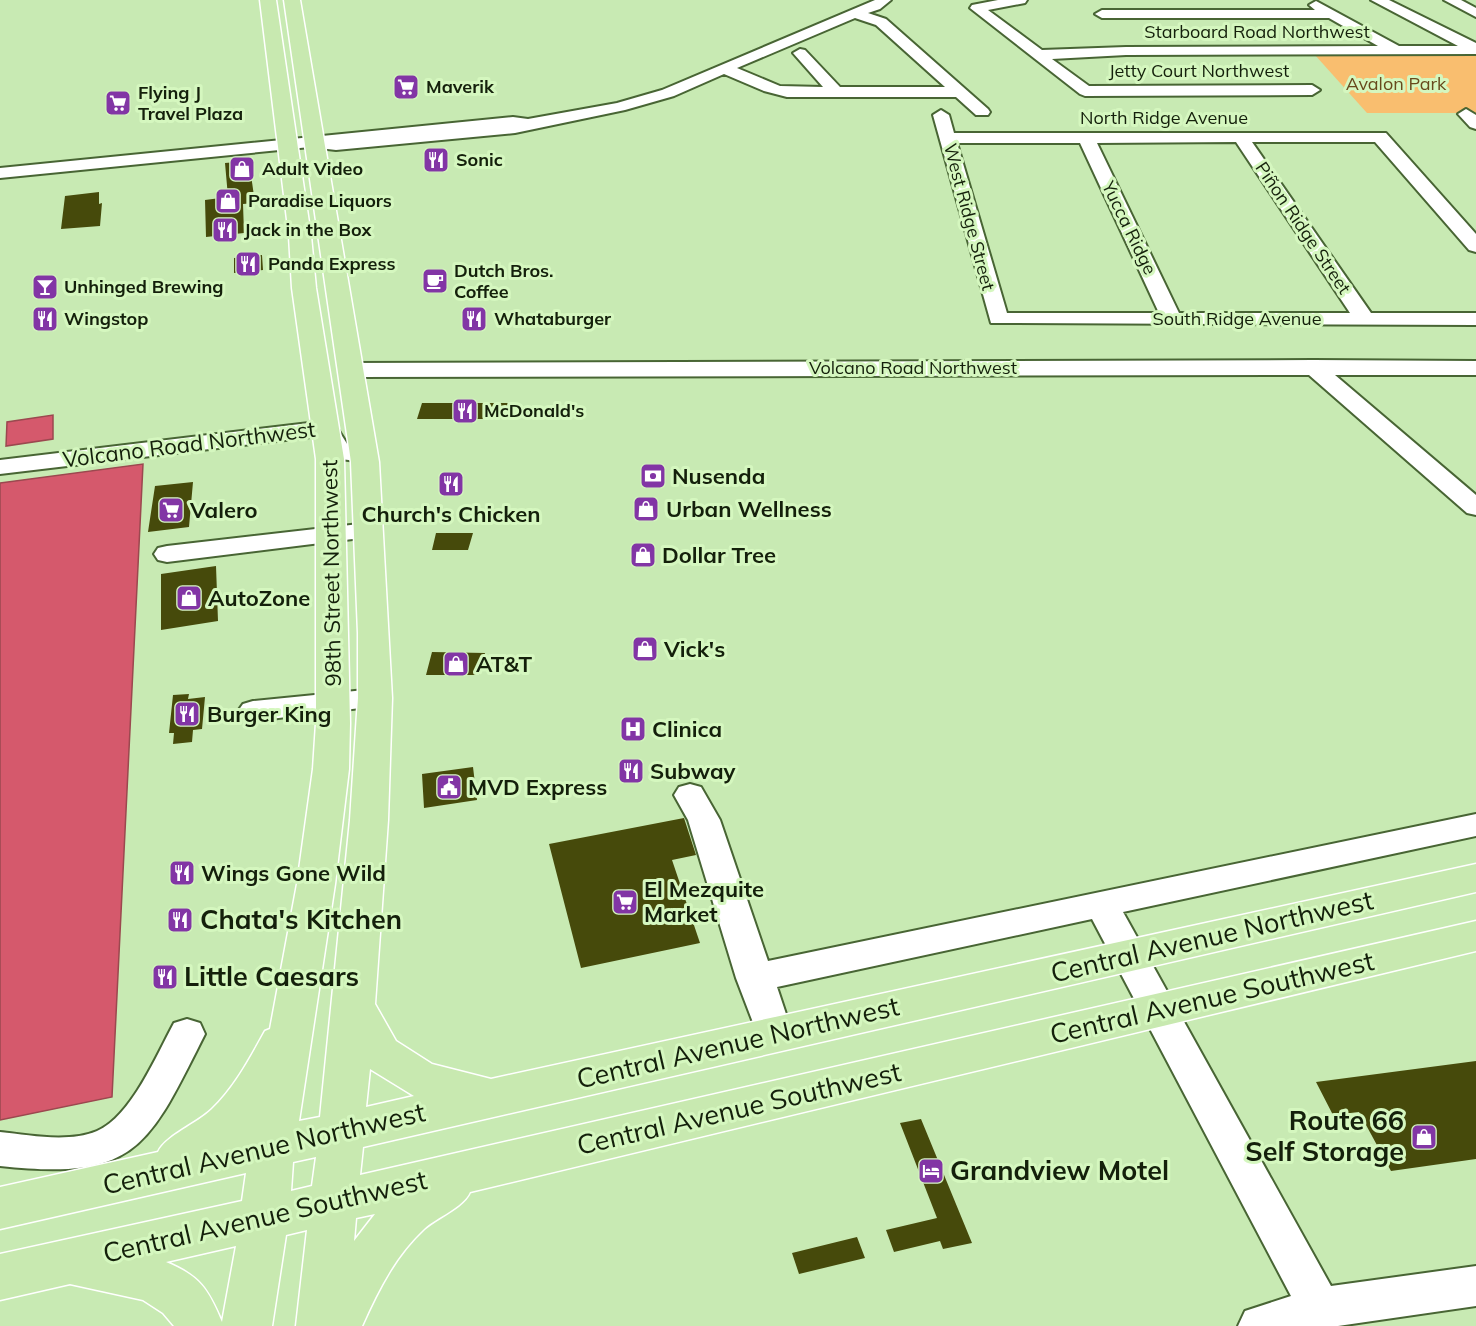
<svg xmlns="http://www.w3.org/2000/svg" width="1476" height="1326" font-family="Mulish,sans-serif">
<rect width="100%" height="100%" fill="#c8eab3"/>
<path fill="#f9be6f" d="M1469,54L1476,56V113H1367L1315,55Z"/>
<path fill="#d5596c" stroke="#9b484f" stroke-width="1.5" d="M53,415V439L6,446L7,422Z
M143,464L112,1097L0,1120V483Z"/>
<path fill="#464a0b" d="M249,161L255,203L243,204L244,233L206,237L205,200L228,197L225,163Z
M99,192V204L102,203L100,226L61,229L65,196Z
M262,255L263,270L234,273V258Z
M422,403H512L508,419H417Z
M193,482L189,527L148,532L155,486Z
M436,533H473L468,550H432Z
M216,566L218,621L161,630V574Z
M432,652L485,653L480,675H426Z
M189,694L188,699L205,697L202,729L193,730L192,742L173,744L174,733H169L173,695Z
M473,767L477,800L424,808L422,774Z
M684,818L696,855L672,860L700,943L581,968L549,844Z
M1476,1061V1159L1391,1171L1359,1112L1333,1115L1316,1082Z
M921,1119L972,1243L943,1249L940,1241L894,1252L886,1230L937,1218L900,1123Z
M857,1237L865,1258L799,1274L792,1253Z"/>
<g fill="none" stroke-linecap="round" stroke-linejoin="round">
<g stroke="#486534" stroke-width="4">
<path id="minor" d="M875,0H891L880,9L868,13L886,19L988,109L990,112L988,115H976L956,97H787L764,91L724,74L674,96L625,110L515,133L336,150L310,147L0,178V168L513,117L528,119L617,103L662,90ZM855,18L876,25L945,87H840L805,50L800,49L793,53L823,87L780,86L737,68Z
M998,0H1027L1025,3L988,10L1042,50L1126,47L1378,46L1329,18H1102L1095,14L1102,10H1315L1309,5L1316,1L1399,46H1458L1371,0H1389L1476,43V54L1126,55L1052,59L1089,86L1312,85L1320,90L1312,95L1085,96L1080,94L970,8L972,5Z
M1444,0H1461L1476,8V17Z
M1466,109L1476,115V129L1470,127L1458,114Z
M941,110L949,115L954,133H1386L1476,234V252L1469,250L1375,142H1252L1371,313H1476V325L991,323L933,115ZM1236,142L1350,313H1179L1097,143ZM957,143H1080L1159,313H1007Z
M1313,360L1476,361V375H1335L1476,495V515L1467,513L1309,375L350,377L342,375L339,370L342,365L350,363Z
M326,421L334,423L349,447L372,450L376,455L372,460L364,462L333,458L319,436L0,474V460Z
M368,523L377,526L381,531L377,536L167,562L158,560L154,554L158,548L167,546Z
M375,689L385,691L390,698L385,705L253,721L243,718L238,711L243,704L253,701Z
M690,784L701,787L720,820L768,961L1476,814V836L1123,912L1331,1286L1476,1266V1306L1338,1326H1238L1245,1311L1291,1296L1092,919L777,987L793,1035L788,1046L775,1050L762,1046L736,978L688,820L674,795L679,787Z
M187,1019L200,1023L205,1034C148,1147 137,1181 0,1166V1132C30,1135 68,1143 97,1131C131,1117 157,1054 174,1023Z"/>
</g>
<g stroke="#fff" stroke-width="3">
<path id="major" d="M260,0H276L311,236L316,288L344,459L350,723L349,769L335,884L299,1121L320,1117L350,820L358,698V633L351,462L284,0H300L379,462L392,698L388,820L375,1004L396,1041L432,1064L491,1079L1476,864V892L363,1147L360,1175L1476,921V951L470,1192C463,1208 437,1217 424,1229C395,1256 378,1290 362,1326H296L307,1230L286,1235L272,1326H174L163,1313L143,1300L70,1284L0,1300V1254L242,1201L246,1173L0,1229V1187L158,1152C165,1136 198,1123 212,1109C235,1087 250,1058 265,1031L270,1029L297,884L313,769L316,723V459L292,288L289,236ZM370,1069L414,1096L366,1107ZM316,1157L312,1186L291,1191L293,1162ZM375,1214L354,1241L356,1218ZM236,1246L222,1322C208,1289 200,1276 166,1262Z"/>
</g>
<use href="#minor" fill="#fff" fill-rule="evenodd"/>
<use href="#major" fill="#c8e9b0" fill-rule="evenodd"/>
</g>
<defs>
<g id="supermarket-square" transform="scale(1.35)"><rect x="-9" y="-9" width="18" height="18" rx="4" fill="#8235a5" stroke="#d5f7bf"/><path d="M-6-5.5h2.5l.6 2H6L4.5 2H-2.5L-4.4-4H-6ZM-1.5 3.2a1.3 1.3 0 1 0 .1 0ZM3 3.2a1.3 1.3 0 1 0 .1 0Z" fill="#fff"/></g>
<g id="restaurant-square" transform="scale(1.35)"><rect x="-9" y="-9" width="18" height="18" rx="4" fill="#8235a5" stroke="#d5f7bf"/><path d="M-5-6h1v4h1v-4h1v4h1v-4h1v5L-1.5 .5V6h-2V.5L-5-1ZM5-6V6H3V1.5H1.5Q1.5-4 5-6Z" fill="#fff"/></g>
<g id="shop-square" transform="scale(1.35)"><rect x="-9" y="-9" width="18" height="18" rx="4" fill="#8235a5" stroke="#d5f7bf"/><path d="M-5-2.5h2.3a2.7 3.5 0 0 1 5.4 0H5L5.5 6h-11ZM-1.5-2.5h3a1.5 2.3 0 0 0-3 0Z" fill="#fff"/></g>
<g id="cafe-square" transform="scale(1.35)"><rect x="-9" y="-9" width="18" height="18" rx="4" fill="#8235a5" stroke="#d5f7bf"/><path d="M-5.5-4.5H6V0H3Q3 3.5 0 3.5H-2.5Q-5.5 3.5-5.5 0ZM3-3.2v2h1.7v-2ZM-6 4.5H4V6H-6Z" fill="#fff"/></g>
<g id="bar-square" transform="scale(1.35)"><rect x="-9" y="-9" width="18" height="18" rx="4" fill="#8235a5" stroke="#d5f7bf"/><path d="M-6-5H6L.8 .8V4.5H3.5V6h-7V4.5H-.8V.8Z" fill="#fff"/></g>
<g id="bank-square" transform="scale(1.35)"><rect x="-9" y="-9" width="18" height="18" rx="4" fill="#8235a5" stroke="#d5f7bf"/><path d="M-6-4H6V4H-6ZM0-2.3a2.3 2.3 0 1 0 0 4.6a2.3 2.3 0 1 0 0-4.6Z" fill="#fff"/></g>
<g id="hospital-square" transform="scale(1.35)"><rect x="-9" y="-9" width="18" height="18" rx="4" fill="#8235a5" stroke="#d5f7bf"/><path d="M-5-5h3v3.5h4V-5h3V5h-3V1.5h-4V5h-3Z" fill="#fff"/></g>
<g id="civic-square" transform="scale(1.35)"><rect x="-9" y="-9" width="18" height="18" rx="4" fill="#8235a5" stroke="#d5f7bf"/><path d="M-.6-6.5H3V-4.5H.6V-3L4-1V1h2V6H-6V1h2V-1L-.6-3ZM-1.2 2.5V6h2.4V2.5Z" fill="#fff"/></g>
<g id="hotel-square" transform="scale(1.35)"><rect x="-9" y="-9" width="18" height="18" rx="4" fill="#8235a5" stroke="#d5f7bf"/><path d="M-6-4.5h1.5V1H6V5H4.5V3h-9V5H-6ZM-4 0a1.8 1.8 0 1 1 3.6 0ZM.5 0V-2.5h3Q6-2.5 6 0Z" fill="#fff"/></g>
</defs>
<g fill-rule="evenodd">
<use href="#supermarket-square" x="406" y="87"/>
<use href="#supermarket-square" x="118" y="103"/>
<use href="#restaurant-square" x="436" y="160"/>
<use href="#shop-square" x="242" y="169"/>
<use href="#shop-square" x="228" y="201"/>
<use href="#restaurant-square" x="225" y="230"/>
<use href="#restaurant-square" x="248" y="264"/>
<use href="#cafe-square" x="435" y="281"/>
<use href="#bar-square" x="45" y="287"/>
<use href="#restaurant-square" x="45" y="319"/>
<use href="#restaurant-square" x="474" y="319"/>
<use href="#restaurant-square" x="465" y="411"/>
<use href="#bank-square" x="653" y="476"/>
<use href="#restaurant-square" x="451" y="484"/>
<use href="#shop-square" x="646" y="509"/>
<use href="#supermarket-square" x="171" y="510"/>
<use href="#shop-square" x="643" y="555"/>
<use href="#shop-square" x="189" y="598"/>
<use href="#shop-square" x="645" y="649"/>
<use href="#shop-square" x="456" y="664"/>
<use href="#restaurant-square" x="187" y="714"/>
<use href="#hospital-square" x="633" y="729"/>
<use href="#restaurant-square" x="631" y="771"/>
<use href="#civic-square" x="449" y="787"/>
<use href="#restaurant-square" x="182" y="873"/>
<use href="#supermarket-square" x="625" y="902"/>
<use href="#restaurant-square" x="180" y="920"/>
<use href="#restaurant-square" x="165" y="977"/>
<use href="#shop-square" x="1424" y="1137"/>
<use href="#hotel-square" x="931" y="1171"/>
</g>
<g text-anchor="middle" stroke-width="6" stroke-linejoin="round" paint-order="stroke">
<g font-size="18" fill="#14200b" stroke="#d5f7bf">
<text x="1257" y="38">Starboard Road Northwest</text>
<text x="1199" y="77">Jetty Court Northwest</text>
<text x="1164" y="124">North Ridge Avenue</text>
<text transform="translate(969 217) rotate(75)" y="6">West Ridge Street</text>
<text transform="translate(1129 228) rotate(64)" y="6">Yucca Ridge</text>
<text transform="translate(1303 228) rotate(56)" y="6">Piñon Ridge Street</text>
<text x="1237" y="325">South Ridge Avenue</text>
<text x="913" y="374">Volcano Road Northwest</text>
</g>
<g font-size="18" fill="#68491c" stroke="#d5f7bf">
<text x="1396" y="90">Avalon Park</text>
</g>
<g font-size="18" font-weight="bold" fill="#14200b" stroke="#d5f7bf" text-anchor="start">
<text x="426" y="93">Maverik</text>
<text x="138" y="99">Flying J<tspan x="138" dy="21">Travel Plaza</tspan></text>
<text x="456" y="166">Sonic</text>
<text x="262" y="175">Adult Video</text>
<text x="248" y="207">Paradise Liquors</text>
<text x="244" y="236">Jack in the Box</text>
<text x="268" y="270">Panda Express</text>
<text x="454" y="277">Dutch Bros.<tspan x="454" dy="21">Coffee</tspan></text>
<text x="64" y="293">Unhinged Brewing</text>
<text x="64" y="325">Wingstop</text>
<text x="494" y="325">Whataburger</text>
<text x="484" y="417">McDonald's</text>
</g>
<g font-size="22" fill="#14200b" stroke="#d5f7bf">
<text transform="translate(189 444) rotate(-7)" y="8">Volcano Road Northwest</text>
<text transform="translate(331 573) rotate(-91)" y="8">98th Street Northwest</text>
</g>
<g font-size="22" font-weight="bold" fill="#14200b" stroke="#d5f7bf" text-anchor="start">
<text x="672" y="484">Nusenda</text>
<text x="666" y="517">Urban Wellness</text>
<text x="190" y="518">Valero</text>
<text x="451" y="522" text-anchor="middle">Church's Chicken</text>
<text x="662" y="563">Dollar Tree</text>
<text x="208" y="606">AutoZone</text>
<text x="664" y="657">Vick's</text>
<text x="476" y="672">AT&amp;T</text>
<text x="207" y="722">Burger King</text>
<text x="652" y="737">Clinica</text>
<text x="650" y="779">Subway</text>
<text x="468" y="795">MVD Express</text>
<text x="201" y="881">Wings Gone Wild</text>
<text x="644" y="897">El Mezquite<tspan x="644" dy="25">Market</tspan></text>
</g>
<g font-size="27" font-weight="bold" fill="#14200b" stroke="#d5f7bf" text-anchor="start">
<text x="200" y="929">Chata's Kitchen</text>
<text x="184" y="986">Little Caesars</text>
<text x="1404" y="1130" text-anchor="end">Route 66<tspan x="1404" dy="31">Self Storage</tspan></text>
<text x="950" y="1180">Grandview Motel</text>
</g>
<g font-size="27" fill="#14200b" stroke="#d5f7bf">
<text transform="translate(1212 937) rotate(-13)" y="9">Central Avenue Northwest</text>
<text transform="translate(1212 998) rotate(-13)" y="9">Central Avenue Southwest</text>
<text transform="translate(738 1043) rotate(-13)" y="9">Central Avenue Northwest</text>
<text transform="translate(739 1109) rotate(-13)" y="9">Central Avenue Southwest</text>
<text transform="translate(264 1149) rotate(-13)" y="9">Central Avenue Northwest</text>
<text transform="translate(265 1217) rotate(-13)" y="9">Central Avenue Southwest</text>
</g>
</g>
</svg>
